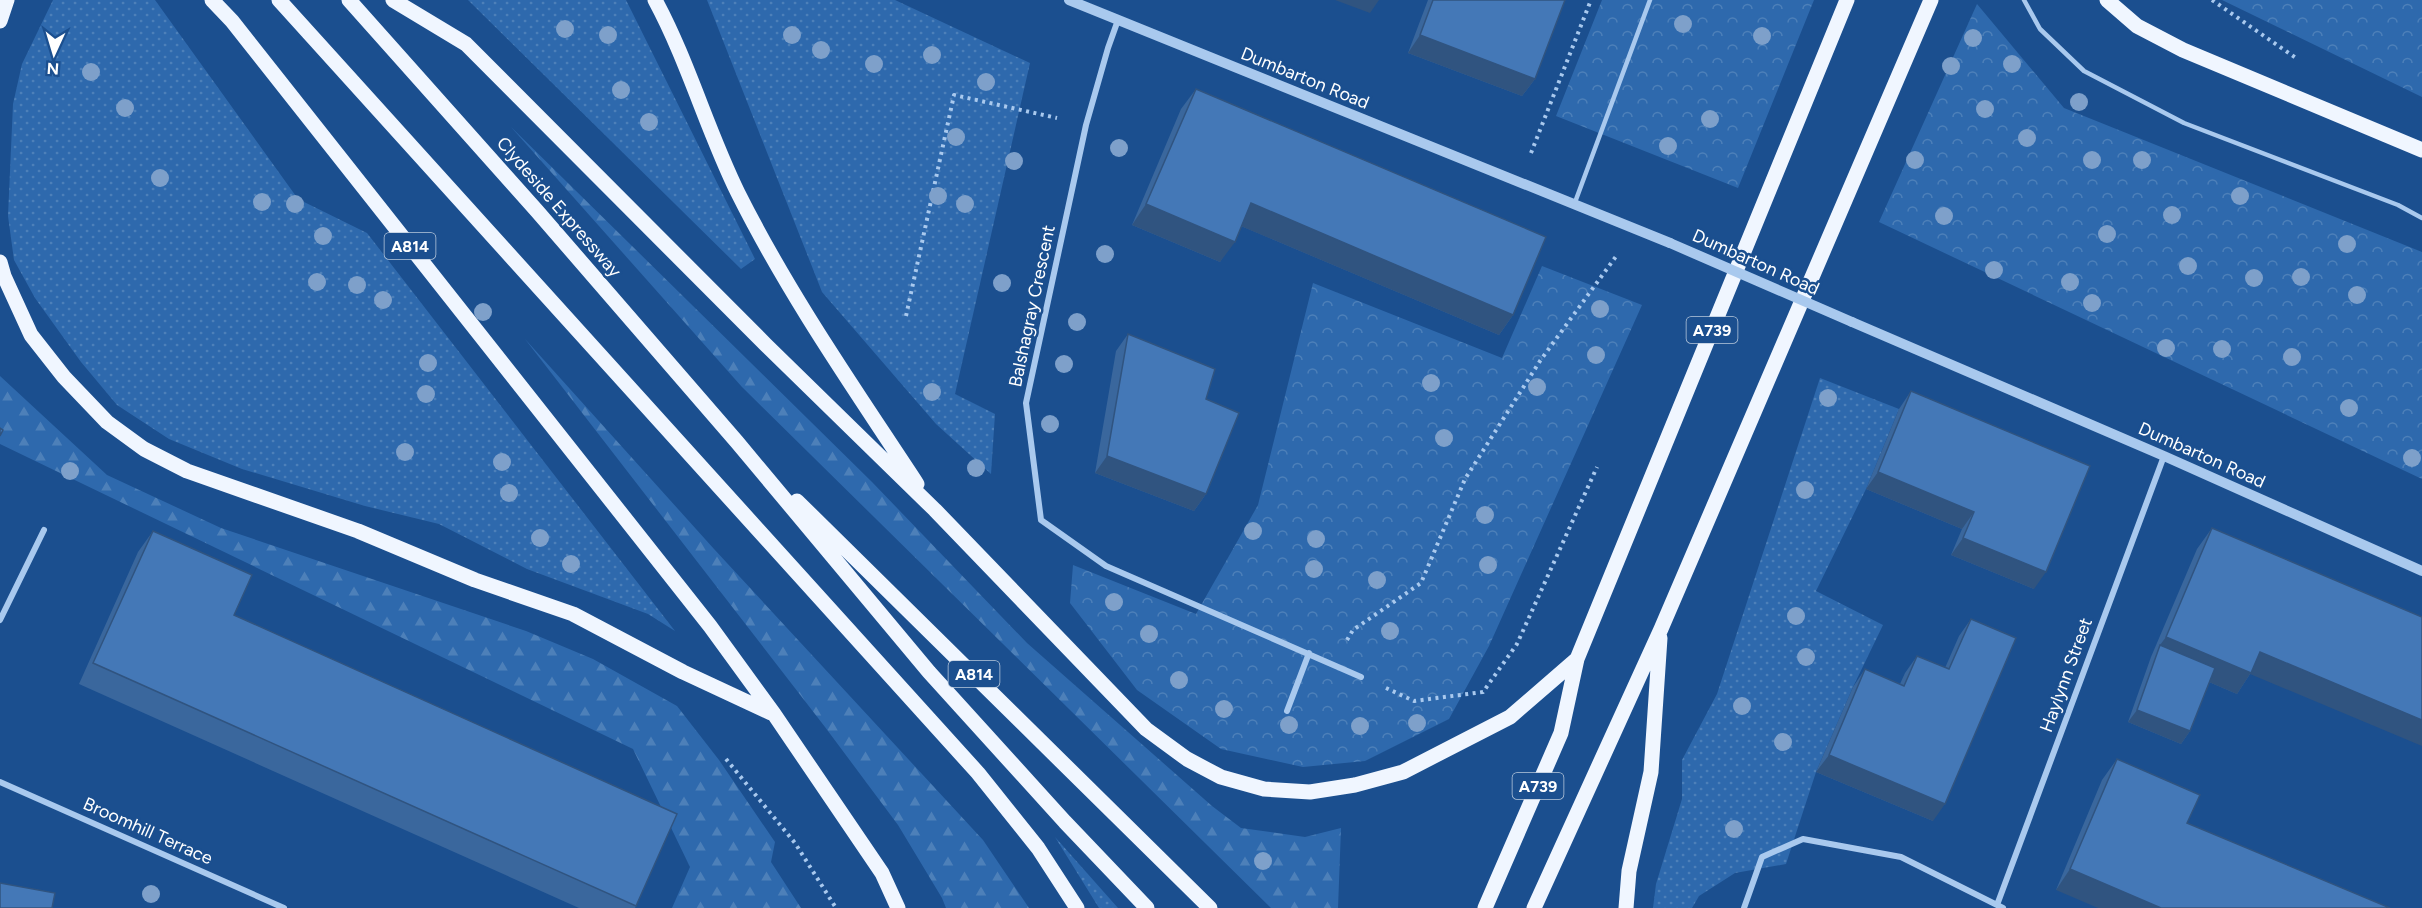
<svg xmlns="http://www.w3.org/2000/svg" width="2422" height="908" font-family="Figtree,sans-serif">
<defs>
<pattern id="grass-dots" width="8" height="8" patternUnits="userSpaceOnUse" patternTransform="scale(1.5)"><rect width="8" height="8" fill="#2e69ad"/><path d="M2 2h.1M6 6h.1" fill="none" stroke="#4d80b9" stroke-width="1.8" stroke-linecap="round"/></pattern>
<pattern id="forest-firs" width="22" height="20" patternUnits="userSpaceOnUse" patternTransform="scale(1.5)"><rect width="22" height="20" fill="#2e69ad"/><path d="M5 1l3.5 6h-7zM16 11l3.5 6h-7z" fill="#4d80b9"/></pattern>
<pattern id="park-crowns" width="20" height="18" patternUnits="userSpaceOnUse" patternTransform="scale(1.5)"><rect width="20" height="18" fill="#2e69ad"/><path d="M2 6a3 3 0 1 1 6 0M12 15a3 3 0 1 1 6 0" fill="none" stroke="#4d80b9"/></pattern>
</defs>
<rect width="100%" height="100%" fill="#1b4f8f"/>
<path fill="url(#grass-dots)" d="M53,0H155L298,199L367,233L675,631L648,614L527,569L439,524L365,506L242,469L169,439L117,405L81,362L35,298L14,260L8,216L13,104L22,64Z
M468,0H626L755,259L741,269Z
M707,0H895L1030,63L955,394L995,414L991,474L936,424L822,292Z
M1820,378L1899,409L1866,489L1816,591L1883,625L1853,687L1816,772L1786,864L1735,873L1699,896L1692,908H1653L1656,884L1682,799V760L1717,694Z
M1055,837L1118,908H1099Z"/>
<path fill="url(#forest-firs)" d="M511,127L872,482L1027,643L1212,806L1241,828L1305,837L1341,828L1338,908H1271L742,387Z
M525,339L714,549L983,840L1029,908H946L942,898L898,825L825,727Z
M0,376L107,475L221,528L526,631L593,659L677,706L719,760L775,842L771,862L801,908H672L690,867L633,749L0,444Z"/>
<path fill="url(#park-crowns)" d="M1602,0H1814L1738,188L1556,116Z
M2222,0H2422V97Z
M1977,4L2064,108L2422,252V479L1879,222Z
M1542,266L1642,305L1489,646L1449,719L1365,761L1303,767L1221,749L1137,690L1070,603L1073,565L1196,614L1258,505L1313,283L1502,358Z"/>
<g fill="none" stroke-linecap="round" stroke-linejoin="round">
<path stroke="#a9c9ee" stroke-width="4" stroke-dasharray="3 4.5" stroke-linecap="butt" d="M2212,0L2296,58
M1531,153L1591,0
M906,316L954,95L1057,118
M1347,640L1353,630L1421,583L1465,479L1540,361L1617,255
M1386,688L1414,701L1483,692L1517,644L1597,467
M726,759L795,843L836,908"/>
<path stroke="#a9c9ee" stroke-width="4.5" d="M2024,0L2040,29L2084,71L2184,123L2398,205L2422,218
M1574,205L1650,0"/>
<path stroke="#a9c9ee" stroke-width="6" d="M1118,20L1108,48L1086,125L1026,403L1041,520L1106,566L1361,677
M0,620L44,530
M1287,711L1309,653
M0,782L284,908
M1997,905L2164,456
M1744,908L1762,857L1803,839L1901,857L2003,908"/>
<path stroke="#a9c9ee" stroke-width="10" d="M1069,0L1670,243
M1852,322L2164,456L2422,571"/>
<path stroke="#f0f6ff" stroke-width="15" d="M212,0L232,21L710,626L774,714L882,873L898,908
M279,0L978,773L1038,848L1077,908
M349,0L537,211L737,442L929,672L1065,822L1147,908
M393,0L466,44L766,345L935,510L1146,729L1187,759L1221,777L1264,789L1310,792L1355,785L1403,772L1510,717L1577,659
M655,0C688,61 707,130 738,193C789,295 854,388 917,484
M2107,0L2137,26L2183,50L2422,150
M0,21L7,0
M0,262L4,276L31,335L64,377L107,422L144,449L187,471L358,531L475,580L573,614L683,672L771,713
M797,501L1210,908
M1485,908L1561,733L1577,659L1847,0
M1534,908L1661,629L1931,0
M1626,908L1629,871L1651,772L1660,638"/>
<path stroke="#a9c9ee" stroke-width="10" d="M1670,243L1852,322"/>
</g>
<g fill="#7ea0ca">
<circle cx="1683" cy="24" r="9"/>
<circle cx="565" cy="29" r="9"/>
<circle cx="608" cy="35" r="9"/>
<circle cx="792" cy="35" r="9"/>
<circle cx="1762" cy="36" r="9"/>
<circle cx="1973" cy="38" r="9"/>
<circle cx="821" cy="50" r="9"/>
<circle cx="932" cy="55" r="9"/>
<circle cx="874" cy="64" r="9"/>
<circle cx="2012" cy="64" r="9"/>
<circle cx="1951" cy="66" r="9"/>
<circle cx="91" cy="72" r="9"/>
<circle cx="986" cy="82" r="9"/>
<circle cx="621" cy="90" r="9"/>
<circle cx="2079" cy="102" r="9"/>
<circle cx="125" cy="108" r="9"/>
<circle cx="1985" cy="109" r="9"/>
<circle cx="1710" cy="119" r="9"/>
<circle cx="649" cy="122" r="9"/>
<circle cx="956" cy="137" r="9"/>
<circle cx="2027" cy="138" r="9"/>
<circle cx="1668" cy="146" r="9"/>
<circle cx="1119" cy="148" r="9"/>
<circle cx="1915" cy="160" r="9"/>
<circle cx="2092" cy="160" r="9"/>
<circle cx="2142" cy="160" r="9"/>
<circle cx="1014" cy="161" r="9"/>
<circle cx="160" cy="178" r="9"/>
<circle cx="938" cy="196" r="9"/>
<circle cx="2240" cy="196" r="9"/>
<circle cx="262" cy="202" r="9"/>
<circle cx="295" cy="204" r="9"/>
<circle cx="965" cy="204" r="9"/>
<circle cx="2172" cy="215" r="9"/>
<circle cx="1944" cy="216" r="9"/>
<circle cx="2107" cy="234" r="9"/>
<circle cx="323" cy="236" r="9"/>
<circle cx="2347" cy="244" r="9"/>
<circle cx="1105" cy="254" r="9"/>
<circle cx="2188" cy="266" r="9"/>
<circle cx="1994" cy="270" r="9"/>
<circle cx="2301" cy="277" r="9"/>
<circle cx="2254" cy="278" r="9"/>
<circle cx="317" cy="282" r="9"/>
<circle cx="2070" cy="282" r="9"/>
<circle cx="1002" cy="283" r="9"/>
<circle cx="357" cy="285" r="9"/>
<circle cx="2357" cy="295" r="9"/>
<circle cx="383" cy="300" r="9"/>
<circle cx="2092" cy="303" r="9"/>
<circle cx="1600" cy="309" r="9"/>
<circle cx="483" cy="312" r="9"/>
<circle cx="1077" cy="322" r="9"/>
<circle cx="2166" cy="348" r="9"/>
<circle cx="2222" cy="349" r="9"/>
<circle cx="1596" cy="355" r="9"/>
<circle cx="2292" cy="357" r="9"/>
<circle cx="428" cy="363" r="9"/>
<circle cx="1064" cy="364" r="9"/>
<circle cx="1431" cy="383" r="9"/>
<circle cx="1537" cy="387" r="9"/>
<circle cx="932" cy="392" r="9"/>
<circle cx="426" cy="394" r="9"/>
<circle cx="1828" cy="398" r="9"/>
<circle cx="2349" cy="408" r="9"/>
<circle cx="1050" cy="424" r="9"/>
<circle cx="1444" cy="438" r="9"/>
<circle cx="405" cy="452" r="9"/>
<circle cx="2412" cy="458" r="9"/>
<circle cx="502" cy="462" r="9"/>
<circle cx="976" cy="468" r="9"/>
<circle cx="70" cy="471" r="9"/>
<circle cx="1805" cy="490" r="9"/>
<circle cx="509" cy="493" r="9"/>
<circle cx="1485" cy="515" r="9"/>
<circle cx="1253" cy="531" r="9"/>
<circle cx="540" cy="538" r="9"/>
<circle cx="1316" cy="539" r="9"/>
<circle cx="571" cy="564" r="9"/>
<circle cx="1488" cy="565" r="9"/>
<circle cx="1314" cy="569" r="9"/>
<circle cx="1377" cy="580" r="9"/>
<circle cx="1114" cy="602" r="9"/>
<circle cx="1796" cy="616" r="9"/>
<circle cx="1390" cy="631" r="9"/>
<circle cx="1149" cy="634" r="9"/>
<circle cx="1806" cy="657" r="9"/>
<circle cx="1179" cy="680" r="9"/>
<circle cx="1742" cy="706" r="9"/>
<circle cx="1224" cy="709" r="9"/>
<circle cx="1417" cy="723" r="9"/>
<circle cx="1289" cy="725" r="9"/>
<circle cx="1360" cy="726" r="9"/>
<circle cx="1783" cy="742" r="9"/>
<circle cx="1734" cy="829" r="9"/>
<circle cx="1263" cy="861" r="9"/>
<circle cx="151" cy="894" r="9"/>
</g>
<path fill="#3a679d" d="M1428,0H1565L1535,79L1522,96L1408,53Z
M1196,89L1513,315L1499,335L1241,226L1220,262L1132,225L1181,109Z
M1128,334L1206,399V494L1194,511L1095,473L1116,351Z
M1911,391L2034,589L1951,555L1962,529L1866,489L1899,409Z
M2212,528L2250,674L2237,694L2209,682L2190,731L2181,744L2128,722L2151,657L2197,549Z
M153,531L234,615L636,906L635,908H579L79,684L138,552Z
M1971,619L1933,821L1816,772L1853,687L1865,669L1900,684L1905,673L1917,656L1945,668L1959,636Z
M2117,759L2187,823L2056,890L2102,780Z"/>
<path fill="#305480" d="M1335,0H1379L1370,13Z
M1420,35L1535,79L1522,96L1408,53Z
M1251,203L1513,315L1499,335L1236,224Z
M1146,204L1235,242L1220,262L1132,225Z
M1107,456L1206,494L1194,511L1095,473Z
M1878,472L1974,512L1962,529L1866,489Z
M1963,538L2046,572L2034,589L1951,555Z
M2166,637L2260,652L2422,720V746L2250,674L2237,694L2155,659L2160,645Z
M2137,710L2190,731L2181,744L2128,722Z
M1829,755L1945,804L1933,821L1816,772Z
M2070,869L2161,908H2098L2056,890Z"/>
<path fill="#4478b7" stroke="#305480" stroke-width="1.5" d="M1433,0H1565L1535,79L1420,35Z
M1196,89L1546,237L1513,315L1251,203L1235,242L1146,204Z
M1128,334L1215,369L1206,399L1239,413L1206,494L1107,456Z
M1911,391L2090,466L2046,572L1963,538L1974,512L1878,472Z
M0,428L3,430L0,436Z
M2212,528L2422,617V720L2260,652L2251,673L2166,637Z
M153,531L252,575L234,615L677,814L636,906L93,663Z
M1971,619L2016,638L1945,804L1829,755L1865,669L1904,686L1917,656L1949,669Z
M2160,645L2215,668L2190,731L2137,710Z
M2117,759L2200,795L2187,823L2390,908H2161L2070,869Z
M0,883L55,893L52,908H0Z"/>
<g text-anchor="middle" stroke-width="5" stroke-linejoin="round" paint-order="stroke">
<g fill="#1b4f8f" stroke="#bbcadd" stroke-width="1.5">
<rect x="384.5" y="233" width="51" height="26" rx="4.5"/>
<rect x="1686.5" y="317" width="51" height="26" rx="4.5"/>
<rect x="948.5" y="661" width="51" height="26" rx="4.5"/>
<rect x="1512.5" y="773" width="51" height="26" rx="4.5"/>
</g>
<g font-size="16" font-weight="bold" fill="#fff">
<text x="410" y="252">A814</text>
<text x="1712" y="336">A739</text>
<text x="974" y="680">A814</text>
<text x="1538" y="792">A739</text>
</g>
<g font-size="18" fill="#fff" stroke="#1b4f8f">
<text transform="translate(1305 78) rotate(22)" y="6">Dumbarton Road</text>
<text transform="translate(559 207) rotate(49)" y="6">Clydeside Expressway</text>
<text transform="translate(1756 262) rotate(24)" y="6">Dumbarton Road</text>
<text transform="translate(1032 306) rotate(-78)" y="6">Balshagray Crescent</text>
<text transform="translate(2202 455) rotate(24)" y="6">Dumbarton Road</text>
<text transform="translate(2066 675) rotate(-70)" y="6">Haylynn Street</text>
<text transform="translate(148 831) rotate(24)" y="6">Broomhill Terrace</text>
</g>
</g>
<g transform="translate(54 54) rotate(184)" stroke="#1b4f8f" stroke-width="4.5" paint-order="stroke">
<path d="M0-4.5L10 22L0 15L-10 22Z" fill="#ffffff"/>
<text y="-9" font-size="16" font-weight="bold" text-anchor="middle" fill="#ffffff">N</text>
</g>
</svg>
